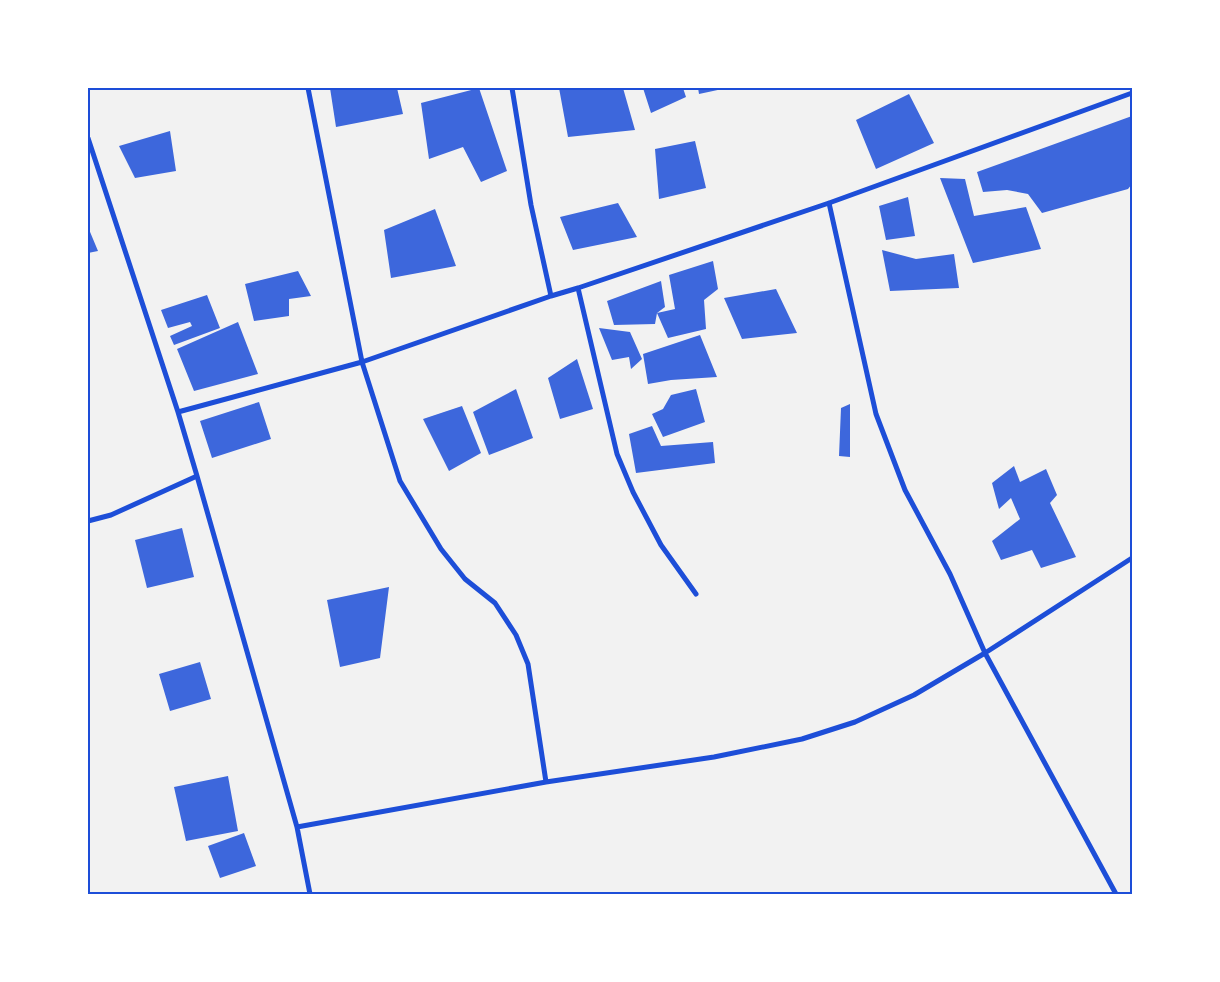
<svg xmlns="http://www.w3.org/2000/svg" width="1220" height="982" font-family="'Work Sans',sans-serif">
<rect width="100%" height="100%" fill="#f2f2f2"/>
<path fill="#3d67dc" d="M330,88H397L403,114L336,127Z
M479,88L507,171L481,182L463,147L429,159L421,103Z
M559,88H623L635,130L568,137Z
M643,88H683L686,97L651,113Z
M698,88H727L699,94Z
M909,94L934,143L876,169L856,120Z
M1132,116V184L1128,189L1042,213L1028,194L1007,190L983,192L977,172Z
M170,131L176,171L135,178L119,146Z
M695,141L706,188L659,199L655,149Z
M940,178L965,179L974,216L1026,207L1041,249L973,263Z
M908,197L915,236L886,240L879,206Z
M618,203L637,237L573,250L560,217Z
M435,209L456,266L391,278L384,230Z
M88,227L98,251L88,253Z
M882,250L916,259L954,254L959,288L890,291Z
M713,261L718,289L704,300L706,329L668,338L657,313L675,309L669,275Z
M298,271L311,296L289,299V316L254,321L245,284Z
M661,281L665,307L657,313L655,324L614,325L607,301Z
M776,289L797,333L742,339L724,298Z
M207,295L220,328L174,345L170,336L192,326L190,322L168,328L161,310Z
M238,322L258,374L194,391L177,349Z
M599,328L630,332L642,359L631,369L629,357L612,360Z
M700,335L717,377L671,380L648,384L643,354Z
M577,359L593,409L560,419L548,378Z
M516,389L533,438L489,455L473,412Z
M696,389L705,422L663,437L652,414L663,409L671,395Z
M259,402L271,439L212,458L200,421Z
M850,404V457L839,456L841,408Z
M462,406L481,453L449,471L423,419Z
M652,426L661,446L713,442L715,463L636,473L629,434Z
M1014,466L1020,482L1046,469L1057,495L1050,503L1076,557L1041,568L1032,550L1001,560L992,541L1020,519L1011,498L999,509L992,483Z
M182,528L194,577L147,588L135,540Z
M389,587L380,658L340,667L327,600Z
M200,662L211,699L170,711L159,674Z
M228,776L238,831L186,841L174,787Z
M244,833L256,866L220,878L208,846Z"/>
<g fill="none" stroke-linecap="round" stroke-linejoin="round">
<path stroke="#1d4ed8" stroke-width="5" d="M308,88L362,362L400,481L441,549L465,579L495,603L516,635L528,664L546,782
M512,88L531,205L551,296
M88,138L178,412L197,476L297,827L310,894
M829,203L876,414L905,490L950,574L985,653L1116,894
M578,288L617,454L633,492L661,545L696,594
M178,412L362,362L551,296L578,288L829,203L1132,93
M88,521L111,515L197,476
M297,827L546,782L714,757L802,739L855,722L914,695L985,653L1132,558"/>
</g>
<rect width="1220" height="982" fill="none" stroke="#ffffff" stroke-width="178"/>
<rect x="89" y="89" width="1042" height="804" fill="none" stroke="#1d4ed8" stroke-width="2"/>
</svg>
